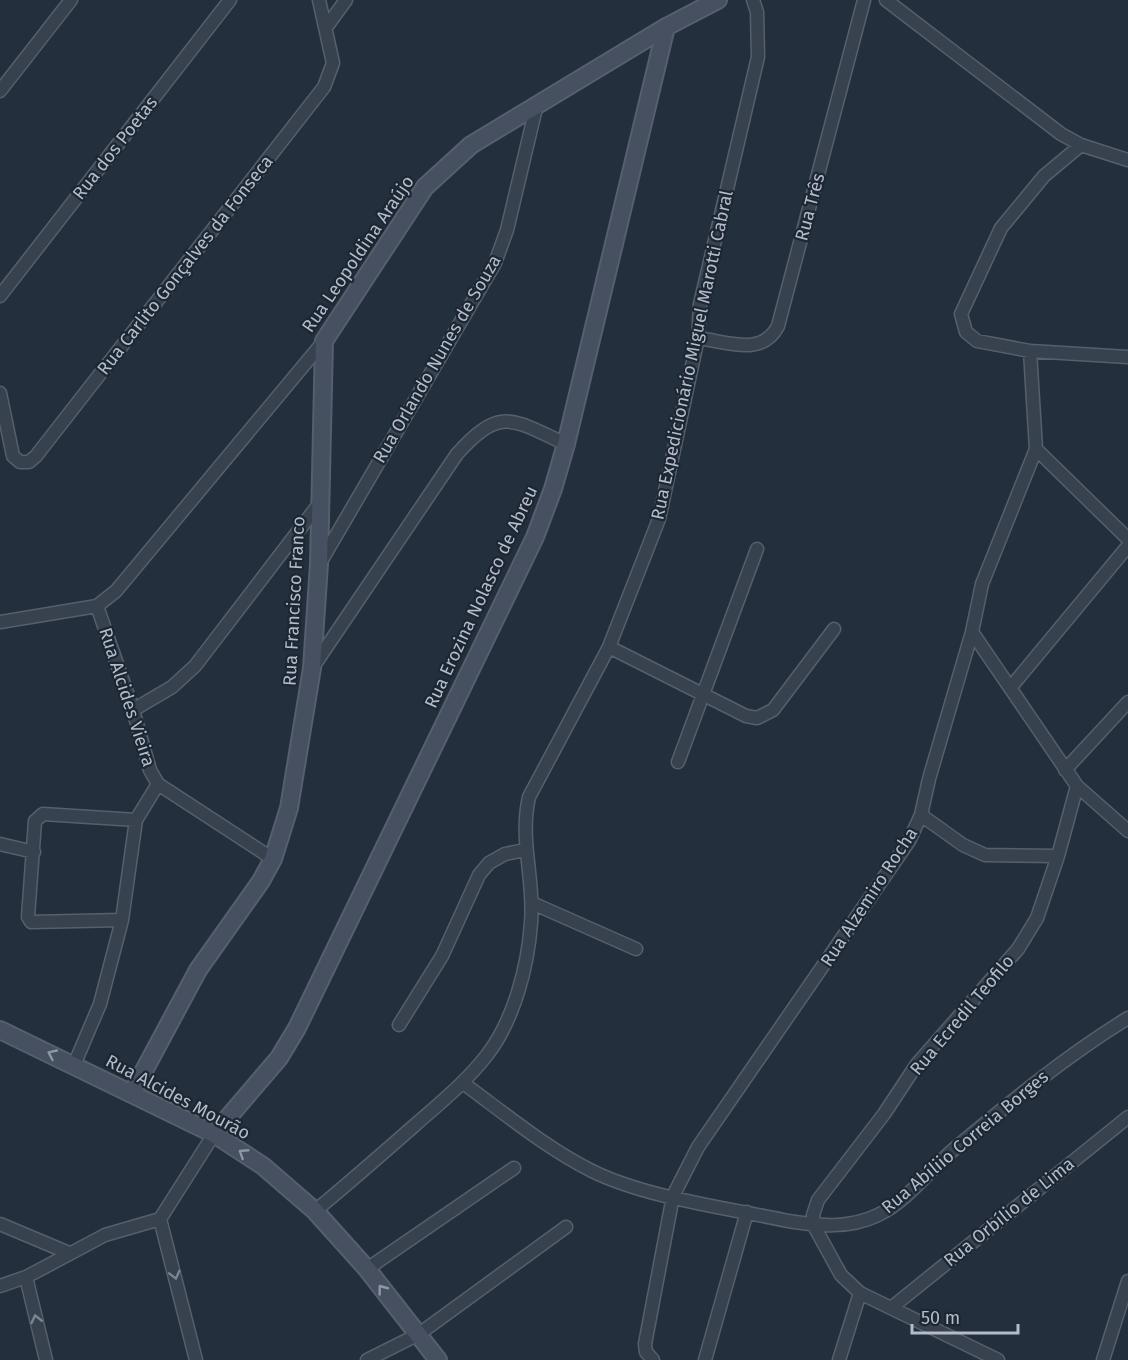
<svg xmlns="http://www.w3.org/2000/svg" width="1128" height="1360" font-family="'Fira Sans',sans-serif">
<rect width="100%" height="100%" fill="#242f3e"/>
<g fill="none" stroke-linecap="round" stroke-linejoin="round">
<g stroke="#565f6c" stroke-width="15">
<path id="street" d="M886,0L1061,134L1081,145L1128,160
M327,26L346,0
M0,91L71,0
M1081,145L1044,176L1001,228L961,314L966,332L977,341L1030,351L1128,357
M0,296L230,0
M698,338C728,342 762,357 778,326L864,0
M0,393L13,456L20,462H29L36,456L324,87L333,63L319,0
M1036,449L1128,539
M320,563L495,263L507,230L536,108
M97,606L116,591L324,341
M0,622L97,606L133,710L150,770L158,784L273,859
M972,632L1077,786L1128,831
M609,647L746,716L757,718L773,710L834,629
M313,667L457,454C501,405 513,420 566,444
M1011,687L1128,546
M133,710L172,687L195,666L319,504
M678,762L757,549
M1065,770L1128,702
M921,815L963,845L985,855L1058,856
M0,844L34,852
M532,903L636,949
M122,920L31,922L28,917L35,821L43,814L136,820
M399,1025L442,956L479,875L489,863L505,854L525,850
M74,1065L100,1004L122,920L136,820L158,784
M463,1083C504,1113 546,1148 592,1171C647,1198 728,1208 788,1221C819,1226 849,1229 878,1215C907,1201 929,1171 953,1150C1009,1103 1066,1056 1128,1018
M315,1211C349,1183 382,1154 415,1125C440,1103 466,1082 487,1055C514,1020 528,966 531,923C535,879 519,841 529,797L609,647L659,519L698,338L700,304L758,57L757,12L753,0
M160,1219L196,1360
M0,1224L69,1253
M367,1269L514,1168
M26,1277L46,1360
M0,1286L26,1277L105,1235L160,1219L214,1134
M891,1308L1128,1117
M367,1360L419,1334L566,1227
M653,1360L646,1352L645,1344L673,1196L698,1147L909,841L921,815L929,779L972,632L982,584L1036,449L1030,351
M705,1360L747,1212
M839,1360L860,1293
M998,1360L860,1293L841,1275L814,1226L813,1215L818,1200L884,1114L917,1064L1018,949L1037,918L1058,856L1077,786
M1103,1360L1128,1281"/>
</g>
<g stroke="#565f6c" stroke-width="20">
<path id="secondary" d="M0,1030L214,1134L263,1166L315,1211L367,1269L438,1360
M132,1093L198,970L261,881L273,859L289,808L312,668L319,564L324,341L425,187L471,145L666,27L718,0
M214,1134L279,1058L297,1028L535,537L553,489L566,444L666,27"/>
</g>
<use href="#street" stroke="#38414e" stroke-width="12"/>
<use href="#secondary" stroke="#465061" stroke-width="16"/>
</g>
<defs><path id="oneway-chevron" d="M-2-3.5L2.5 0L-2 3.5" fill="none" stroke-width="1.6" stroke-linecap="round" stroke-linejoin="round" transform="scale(1.5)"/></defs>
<g stroke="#8e96a5">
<use href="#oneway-chevron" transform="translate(52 1054) rotate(-155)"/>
<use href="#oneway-chevron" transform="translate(243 1153) rotate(-147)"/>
<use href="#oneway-chevron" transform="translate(382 1289) rotate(-127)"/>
</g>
<g stroke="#7c8592">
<use href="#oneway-chevron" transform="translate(175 1275) rotate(76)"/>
<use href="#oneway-chevron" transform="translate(36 1319) rotate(-103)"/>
</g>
<g text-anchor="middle" stroke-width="4.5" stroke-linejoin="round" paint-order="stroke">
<g font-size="18" fill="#b4bcc9" stroke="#1d2633">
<text transform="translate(115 148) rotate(-52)" y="6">Rua dos Poetas</text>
<text transform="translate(810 207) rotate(-75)" y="6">Rua Três</text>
<text transform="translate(358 254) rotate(-56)" y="6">Rua Leopoldina Araújo</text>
<text transform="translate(185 265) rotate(-52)" y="6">Rua Carlito Gonçalves da Fonseca</text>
<text transform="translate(692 355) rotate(-78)" y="6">Rua Expedicionário Miguel Marotti Cabral</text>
<text transform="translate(437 359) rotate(-60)" y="6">Rua Orlando Nunes de Souza</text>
<text transform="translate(481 597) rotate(-65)" y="6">Rua Erozina Nolasco de Abreu</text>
<text transform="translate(294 601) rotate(-87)" y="6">Rua Francisco Franco</text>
<text transform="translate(127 697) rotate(72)" y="6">Rua Alcides Vieira</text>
<text transform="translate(869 897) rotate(-57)" y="6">Rua Alzemiro Rocha</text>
<text transform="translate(962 1015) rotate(-50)" y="6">Rua Ecredil Teofilo</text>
<text transform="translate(178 1097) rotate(28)" y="6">Rua Alcides Mourão</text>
<text transform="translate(965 1142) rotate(-40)" y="6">Rua Abíliio Correia Borges</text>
<text transform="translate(1009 1212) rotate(-39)" y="6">Rua Orbílio de Lima</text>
</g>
</g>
<path d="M912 1324v9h106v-9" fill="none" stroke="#b4bcc9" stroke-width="3"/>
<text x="921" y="1324" font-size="18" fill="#b4bcc9" stroke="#1d2633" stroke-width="4.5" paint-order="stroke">50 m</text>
</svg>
